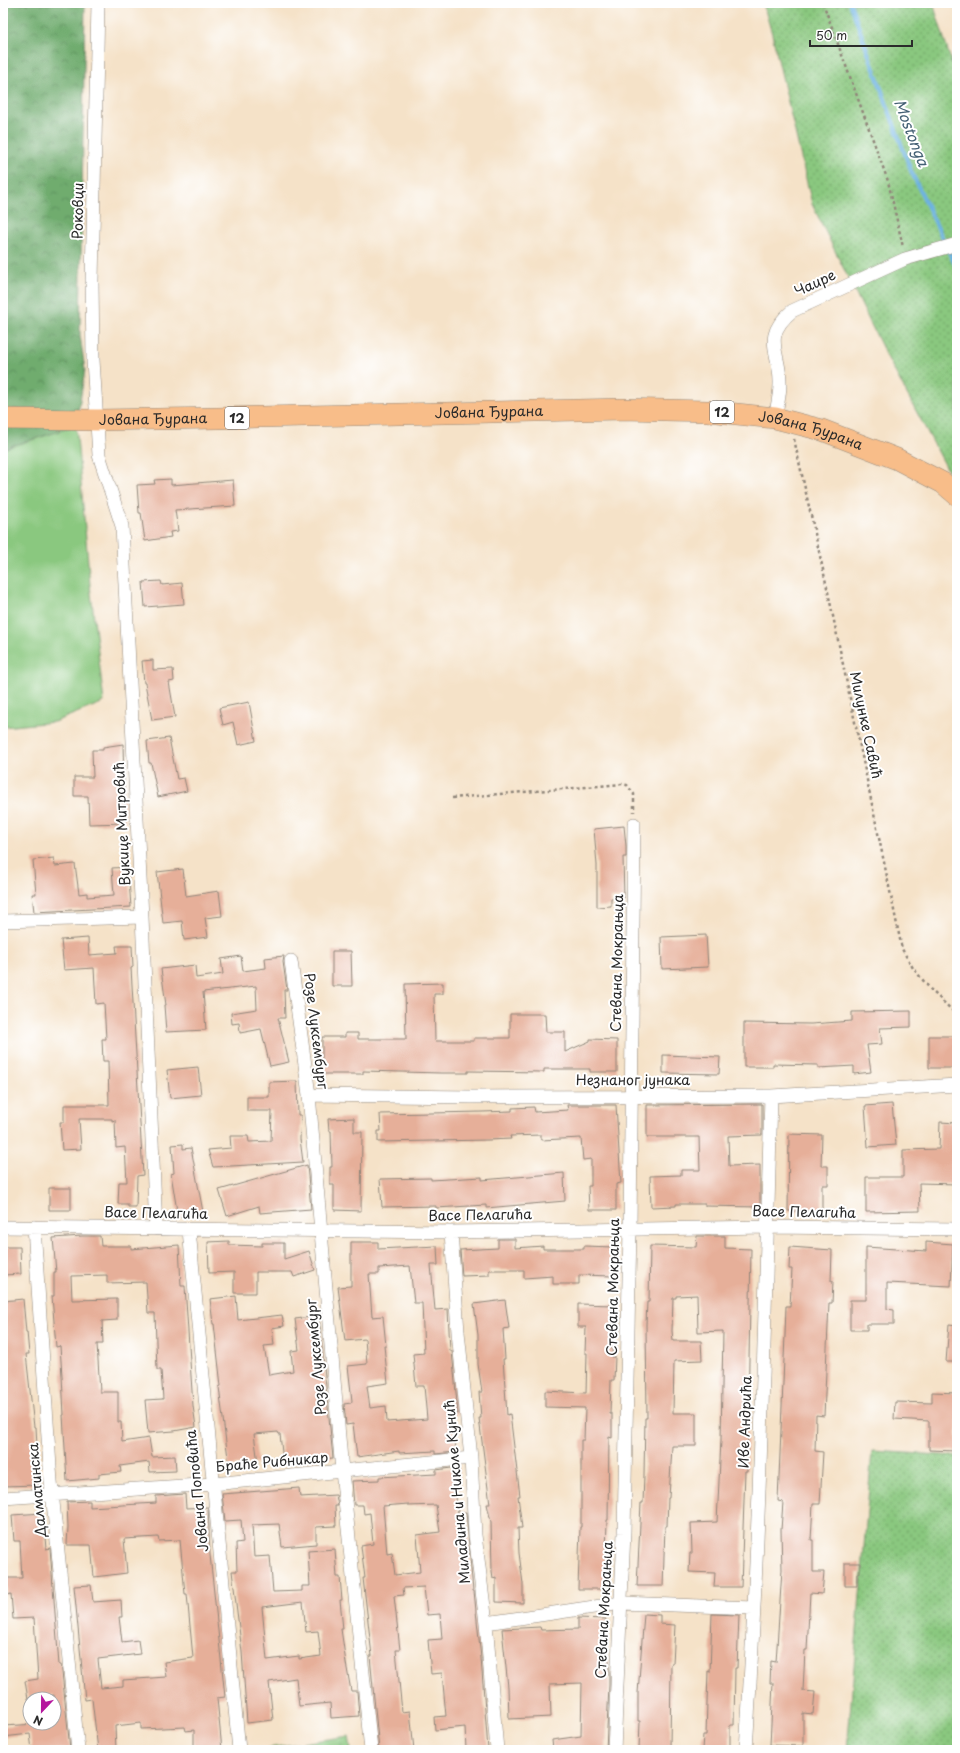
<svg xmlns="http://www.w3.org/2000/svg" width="960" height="1753" font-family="'Playpen Sans',sans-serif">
<defs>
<pattern id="grass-dots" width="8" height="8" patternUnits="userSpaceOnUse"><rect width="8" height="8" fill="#8ac87f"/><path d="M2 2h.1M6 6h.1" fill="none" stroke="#71a368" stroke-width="1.8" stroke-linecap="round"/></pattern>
<pattern id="forest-crowns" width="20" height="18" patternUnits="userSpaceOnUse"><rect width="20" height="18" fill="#6fac6e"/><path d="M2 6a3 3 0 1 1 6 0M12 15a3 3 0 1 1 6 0" fill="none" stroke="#5b8c5b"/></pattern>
<pattern id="park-tufts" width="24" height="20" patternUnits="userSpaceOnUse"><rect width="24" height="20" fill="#8ac87f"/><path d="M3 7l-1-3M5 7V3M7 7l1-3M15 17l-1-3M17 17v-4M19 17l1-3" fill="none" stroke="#71a368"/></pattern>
</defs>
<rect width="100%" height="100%" fill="#fff"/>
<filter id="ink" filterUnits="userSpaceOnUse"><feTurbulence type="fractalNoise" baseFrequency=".025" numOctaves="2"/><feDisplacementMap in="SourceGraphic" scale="8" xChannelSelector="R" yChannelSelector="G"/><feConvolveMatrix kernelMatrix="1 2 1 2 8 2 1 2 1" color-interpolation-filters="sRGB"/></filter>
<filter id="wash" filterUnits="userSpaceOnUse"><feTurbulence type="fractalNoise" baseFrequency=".012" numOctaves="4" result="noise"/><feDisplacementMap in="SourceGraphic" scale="16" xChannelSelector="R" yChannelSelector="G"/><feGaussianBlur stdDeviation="0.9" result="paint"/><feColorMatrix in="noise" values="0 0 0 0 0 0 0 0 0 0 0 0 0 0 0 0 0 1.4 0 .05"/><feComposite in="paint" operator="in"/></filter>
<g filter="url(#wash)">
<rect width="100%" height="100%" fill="#f5e2c8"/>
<path fill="url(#grass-dots)" stroke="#5a7a55" d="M763,3H933L957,80V487L886,355L812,204L772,34Z
M872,1451L957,1456V1750H847Z"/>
<path fill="url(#forest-crowns)" stroke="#4d6c4c" d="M3,3H85L80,335L85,370L76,426L3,449Z"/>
<path fill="url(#park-tufts)" stroke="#5a7a55" d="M349,1736L351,1750H268V1748Z"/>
<path fill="#8ac87f" stroke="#5a7a55" d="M76,426L90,585L104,702L54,722L3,727V449Z"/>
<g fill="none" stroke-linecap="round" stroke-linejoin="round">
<path stroke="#6db2e3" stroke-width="4" d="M850,3L911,171L957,269"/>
</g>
<g id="blocks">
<path fill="#e6af99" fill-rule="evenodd" d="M171,479V485L233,480L235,506L175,510L178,531L170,532L171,537L145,541L141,513H139L137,485L155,484L154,480Z
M161,581L162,585L182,583L184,604L145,607L143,582Z
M153,660V670L173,669L174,681L169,682L175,717L152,720L145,683H144L142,661Z
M249,702L256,741L238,745L233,722L223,725L219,708Z
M169,738L177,779L184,778L187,791L158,797L151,763H149L147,741Z
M123,744L125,823L89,824L88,796H74V777H93L92,750H103V747Z
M624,826L626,846V857H623L624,898H611V906L597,907V865L594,829Z
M54,858L55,866L75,864L79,894L87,893V897L114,895L112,868L128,867L131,907L34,912L32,894H36L33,860Z
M183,869L186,896L219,891L222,916L205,918L208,937L184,940L182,921L163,923L157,872Z
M706,935L708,967L662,969L661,937Z
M88,938L89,955L117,953L116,946H132L133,967L131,968L143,1175L137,1176L136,1207H128V1204H118L119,1182H127L125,1147L116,1148L115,1120L112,1121V1119H79L81,1149L62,1150L60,1122H64V1105H109L108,1061H103L102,1039H106L104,1003L96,1004L94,968L64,970L61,940Z
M332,951H351L352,986H332Z
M241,956L243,971L266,968L265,958L284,956L283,962L287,990H284L285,1018H278L289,1062L270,1066L261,1029L240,1033L239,1023L232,1024L231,1013L257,1009L256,986L203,992L206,1030L166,1032L164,1005H166L161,969L195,965L196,978L223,974L221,959Z
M443,983V994H434L435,1041H474V1038H510V1014H545L546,1032H565V1052L590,1041V1039L617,1040V1072H590V1069H544V1072L468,1071V1073H441L363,1071V1074H322V1037H345V1033H358V1039H406L405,984Z
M911,1011V1027L880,1028L882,1044L867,1045L871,1072L854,1074V1066L818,1068V1065L773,1064V1067H744V1023L811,1024L852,1021V1012Z
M929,1036H957V1068H929Z
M663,1055L720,1057L719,1074L663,1073Z
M198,1067L201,1095L170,1098L167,1070Z
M297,1081L298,1115H301L300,1139L303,1162L213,1167L208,1150L231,1148L230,1136H248L249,1142L271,1141L272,1111H247V1097H269V1082Z
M762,1104V1135L728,1136L729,1166L760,1165V1207L705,1206V1204H676V1206L651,1207L650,1176L681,1175V1170H700L699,1137H647V1105Z
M892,1104L896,1145L868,1147L865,1106Z
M567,1105H616L621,1183L616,1184V1210H589L588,1186H591V1159L583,1160L581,1138L541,1140V1135L510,1136L511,1139L488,1140L378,1142V1131H381L380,1114L482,1112L512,1111V1108L534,1107L535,1112L568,1110Z
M354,1118V1132H362L361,1211L334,1210V1185H330V1167H332L331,1131H329L328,1119Z
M940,1122L957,1123V1184L919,1183L920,1211L866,1212V1177H903V1150L939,1149Z
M789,1134L822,1135L821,1166H828V1185H822V1211H788Z
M183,1144V1149L191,1148L203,1212L178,1217L171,1174L174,1173L172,1145Z
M307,1165L311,1209L260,1213L259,1206L227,1216L219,1190Z
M564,1173L565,1201L486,1208V1205L436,1208V1206L382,1207L380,1179L431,1178V1180L482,1177V1180Z
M49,1188H71V1210H49Z
M82,1236H100L101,1246H131V1249L179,1245L181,1286H185L193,1406L196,1427L174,1431L148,1433L145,1400L163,1399L161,1370H157L155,1313H148L146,1282L107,1283V1275L71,1276L72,1300L117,1299V1320L102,1321L103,1344H97L100,1392H118V1422H121L122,1442L149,1438L152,1457L175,1456L176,1471L150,1472L149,1462L120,1466L121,1472L99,1474V1478L67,1481L63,1415H64L62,1376L60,1346L56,1347L52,1296H54V1272H56L53,1238Z
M697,1236H725V1248L751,1249L747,1471H745L741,1587H714L715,1573L689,1572L690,1553H692L691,1523L717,1522L721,1440L723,1331L698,1332L697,1295L676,1296V1298H673L672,1331L673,1341H701L702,1360L674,1361L673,1413H696V1446H672L669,1498H668L667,1526H665L663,1586H637L641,1503H643L644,1475L645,1418H647L646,1324L647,1302H649L650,1246L696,1247Z
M498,1239H515V1248L543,1246V1249H584V1246L613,1247V1276L579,1275V1284H553V1276L524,1278V1270H489V1275L462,1276L460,1250L498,1248Z
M229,1241V1245L262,1246V1243H284V1259L309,1251L315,1270L294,1277L292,1272H256V1293H234V1272L209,1273L208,1242Z
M351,1242H378V1249L437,1246L438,1265H431L435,1310L448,1309L450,1351H452L458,1414L453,1415L456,1452L435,1454V1451L399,1453V1451L357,1457L353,1424L346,1425L344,1404L351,1403L352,1401L348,1366L367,1364L365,1339L345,1341L338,1287L351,1286ZM410,1266L414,1303H422L424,1353L413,1354L416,1386H424L427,1419L387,1422L386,1406L370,1408L367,1386L388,1383L384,1346H386L383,1316L372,1317L369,1274H379V1268Z
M926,1242L953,1244L951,1286L887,1283V1309L894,1310V1324H867V1330H850V1300H866V1247L926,1251Z
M3,1247H20L21,1274L3,1275Z
M790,1247L832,1250L831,1281H833L832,1303H829L824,1416L816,1415L815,1451L823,1452L820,1504H813L811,1540H813V1572H824L822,1594L810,1593L807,1650H805L803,1691L815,1692L813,1714L803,1713V1746L770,1745L773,1683H770L771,1661L776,1662L782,1570L781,1530L783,1502L778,1501L785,1335L786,1306H790L792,1269H789Z
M236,1296L238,1320L282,1315L284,1326L272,1328L274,1345L264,1346L269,1375L293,1371L291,1351L299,1350L295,1319L319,1316L333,1458L283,1462L280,1434H279L278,1432L254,1434L258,1463L229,1466L219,1387L221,1386L214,1324H213L210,1299Z
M23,1299L26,1332H27L29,1354H26L34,1427H36L39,1485L3,1486V1467H5L3,1435V1301Z
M505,1300L509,1328L503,1329L505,1359H503L507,1415L510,1414L520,1496H518L522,1528H518L519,1553L523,1584V1603L496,1602V1577L493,1578L492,1571L491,1522L487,1504H490L479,1418H481L479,1392H482L478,1364V1335L474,1304Z
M578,1304L613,1305L612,1357H615L614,1380H611L610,1414H612V1438L609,1437L608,1520H607L605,1589H578L580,1527H581V1440H584L585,1408L545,1407V1391L586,1393L587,1353H585L586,1327H578Z
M949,1324L957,1325V1362H946Z
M932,1392L957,1393V1451L929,1450V1421L894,1419L895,1402L932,1403Z
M459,1467L460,1489H455L458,1513L466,1512L473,1591H474L476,1611L481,1658L488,1750H466L465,1727L435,1730L434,1717L446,1716L442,1673L431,1674L428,1640L442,1639L440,1614L427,1615L424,1587L403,1588L404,1595L394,1596L400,1650H396L402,1712L410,1711L414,1750H379L370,1656H372L363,1578H365L361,1546L373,1544L370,1513L364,1514L363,1505H354L352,1481L379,1480V1477L436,1474V1470ZM408,1504V1506L436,1505L440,1532L417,1535L420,1572L395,1575L392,1553L387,1554L383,1506Z
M299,1488L300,1497L336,1495L338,1506H335L336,1526L316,1527V1544L282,1547L279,1524L252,1525L254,1557L270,1556L273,1592L302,1591V1586H310L308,1551L335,1549L337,1577H340L342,1600H340L343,1629H341L346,1663L351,1691H357L359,1716L331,1718L330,1703L299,1706L296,1678L269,1682L273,1720L247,1723L242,1652L232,1571H237L236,1543L243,1542L241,1520L225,1521L222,1494ZM303,1602L306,1632L318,1631L321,1656L299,1659V1656L267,1660L262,1607Z
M185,1494L186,1508L208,1507L210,1555L225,1697L217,1698L222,1750H194V1730L186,1731L185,1727L141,1729V1723L115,1726L116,1750H98L92,1699L85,1700L74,1586L91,1585L93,1602L121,1600L122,1617H119L122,1642L138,1640L140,1654L98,1659L101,1688L123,1686V1680L166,1677L164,1662L193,1658L187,1594H185L180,1540L159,1541L158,1537L124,1539L127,1573L94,1577L91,1545H67L68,1527L67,1502L90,1501V1507L156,1503V1496Z
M43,1513L46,1549L50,1548L59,1665H61L62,1672L70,1749L32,1750L30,1734L3,1737V1726L54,1723V1695L28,1699L25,1681L38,1679L34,1618L13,1619L11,1594L7,1595L6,1578H22L20,1541H14L12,1515Z
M845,1563H860V1573H857V1586H845Z
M644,1614L660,1615V1624L675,1625L673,1664H671L670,1750L639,1749L640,1721H638V1693Z
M712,1614L739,1615L737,1668H735L734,1725H730V1750H702L703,1735H706L708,1671L710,1672Z
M578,1618L606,1619L605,1660H609V1685L606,1750H553L552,1740L581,1736L582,1683L550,1684L551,1717L509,1719L508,1687L502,1629L540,1627L541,1630L578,1629Z"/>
</g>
</g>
<g filter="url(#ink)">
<use href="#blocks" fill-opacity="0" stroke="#90867a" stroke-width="1"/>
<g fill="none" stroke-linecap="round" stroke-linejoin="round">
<g stroke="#90867a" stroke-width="14">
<path id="street" d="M98,3L92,281L93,360L99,455L122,526L142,917L156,1229
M775,418C777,407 780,395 780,384C781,352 760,338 792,311L905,259L957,244
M3,921L142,917
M291,961L309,1095L342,1471L371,1750
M309,1095L471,1097L771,1096L957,1085
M3,1227L451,1232L768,1227L957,1229
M34,1227L51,1482L78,1750
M189,1230L239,1750
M451,1232L458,1332L471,1458L475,1535L486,1623L497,1750
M3,1498L213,1484L471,1458
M486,1623L621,1603L753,1608
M614,1750L624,1533L630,1228L634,824
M746,1750C760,1532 765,1314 771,1096"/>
</g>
<g stroke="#90867a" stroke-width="22">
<g id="primary">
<path id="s1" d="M3,419L97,420L218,418L622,409L708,411L775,418L822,430L897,459L943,483L957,495"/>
</g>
</g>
<path stroke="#90867a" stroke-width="2.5" stroke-dasharray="3 3" stroke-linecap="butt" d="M823,3L888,181L903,247
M794,439L828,592L902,949L913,968L931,990L957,1015
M452,798L622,784L627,785L634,794V812"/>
<use href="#street" stroke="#fff" stroke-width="13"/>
<use href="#primary" stroke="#f8bd89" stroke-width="21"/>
</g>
</g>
<g text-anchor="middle" stroke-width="4" stroke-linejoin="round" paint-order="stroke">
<g fill="#fff" stroke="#6b6b6b" stroke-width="1">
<rect x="710" y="401" width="24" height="22" rx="3"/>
<rect x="225" y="407" width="24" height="22" rx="3"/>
</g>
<g font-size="13" font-weight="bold" fill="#2b2b2b">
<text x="722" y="417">12</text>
<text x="237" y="423">12</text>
</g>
<g font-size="14" fill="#2b2b2b" stroke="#fff">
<text transform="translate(78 211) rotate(-89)" y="5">Роковци</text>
<text transform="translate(815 283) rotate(-25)" y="5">Чаире</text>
<text dy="5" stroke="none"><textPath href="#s1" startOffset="486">Јована Ђурана</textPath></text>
<text dy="5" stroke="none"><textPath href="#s1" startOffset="150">Јована Ђурана</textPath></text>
<text dy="5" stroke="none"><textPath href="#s1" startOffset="810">Јована Ђурана</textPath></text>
<text transform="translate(866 725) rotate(78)" y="5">Милунке Савић</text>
<text transform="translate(122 824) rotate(-93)" y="5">Вукице Митровић</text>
<text transform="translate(617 963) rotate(-89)" y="5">Стевана Мокрањца</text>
<text transform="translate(316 1031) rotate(83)" y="5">Розе Луксембург</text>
<text x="633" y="1085">Незнаног јунака</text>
<text transform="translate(804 1212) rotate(1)" y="5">Васе Пелагића</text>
<text transform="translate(156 1213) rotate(1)" y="5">Васе Пелагића</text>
<text transform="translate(480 1215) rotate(-1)" y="5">Васе Пелагића</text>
<text transform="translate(613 1287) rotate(-89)" y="5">Стевана Мокрањца</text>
<text transform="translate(316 1357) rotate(-95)" y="5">Розе Луксембург</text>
<text transform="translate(745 1422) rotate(-88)" y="5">Иве Андрића</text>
<text transform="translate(272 1462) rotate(-5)" y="5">Браће Рибникар</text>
<text transform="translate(37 1490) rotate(-95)" y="5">Далматинска</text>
<text transform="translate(197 1491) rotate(-96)" y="5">Јована Поповића</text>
<text transform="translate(457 1492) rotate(-95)" y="5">Миладина и Николе Кунић</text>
<text transform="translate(604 1610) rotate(-87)" y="5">Стевана Мокрањца</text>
</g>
<g font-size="15" font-style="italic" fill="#456175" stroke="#fff">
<text transform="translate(911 133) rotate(69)" y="5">Mostonga</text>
</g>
</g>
<rect width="960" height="1753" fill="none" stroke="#fff" stroke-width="16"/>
<g transform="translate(42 1711) rotate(202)"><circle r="19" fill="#ffffff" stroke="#aaaaaa"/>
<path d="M0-3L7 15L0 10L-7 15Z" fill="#b5179e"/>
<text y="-6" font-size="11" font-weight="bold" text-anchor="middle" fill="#2b2b2b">N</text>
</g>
<path d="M810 40v6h102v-6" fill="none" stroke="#2b2b2b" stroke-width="2"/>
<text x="816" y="40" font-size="12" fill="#2b2b2b" stroke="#ffffff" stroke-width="3" paint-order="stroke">50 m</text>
</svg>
